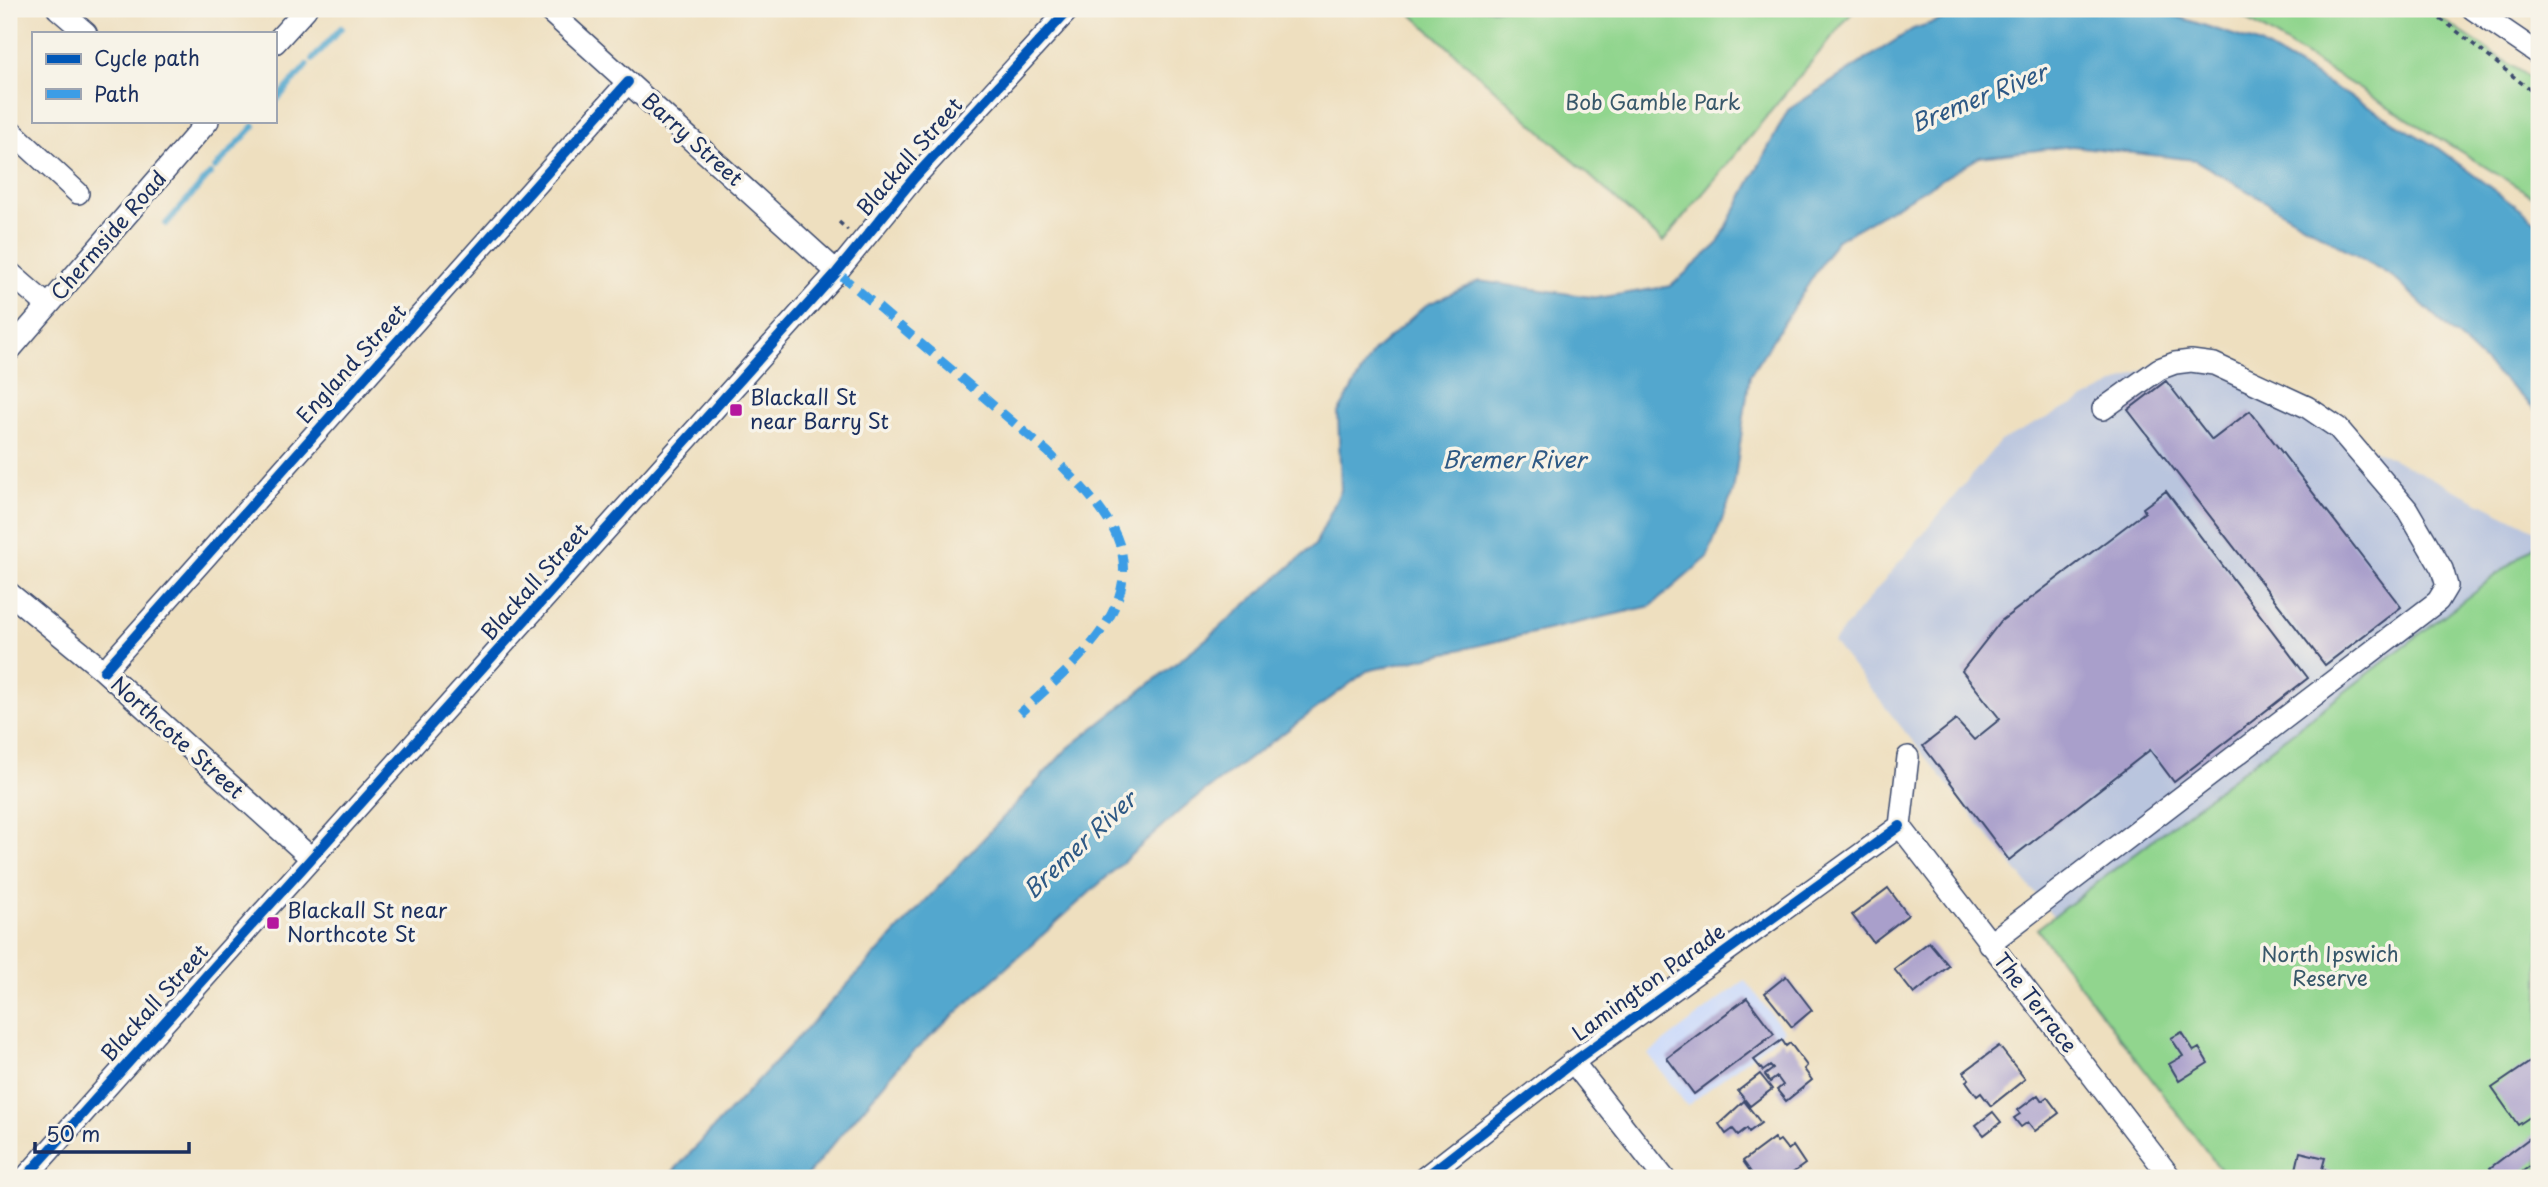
<svg xmlns="http://www.w3.org/2000/svg" width="2548" height="1187" font-family="'Playpen Sans',sans-serif">
<rect width="100%" height="100%" fill="#f7f3e8"/>
<filter id="ink" filterUnits="userSpaceOnUse"><feTurbulence type="fractalNoise" baseFrequency=".0143" numOctaves="2"/><feDisplacementMap in="SourceGraphic" scale="14" xChannelSelector="R" yChannelSelector="G"/><feConvolveMatrix kernelMatrix="1 2 1 2 8 2 1 2 1" color-interpolation-filters="sRGB"/></filter>
<filter id="wash" filterUnits="userSpaceOnUse"><feTurbulence type="fractalNoise" baseFrequency=".00686" numOctaves="4" result="noise"/><feDisplacementMap in="SourceGraphic" scale="28" xChannelSelector="R" yChannelSelector="G"/><feGaussianBlur stdDeviation="1.57" result="paint"/><feColorMatrix in="noise" values="0 0 0 0 0 0 0 0 0 0 0 0 0 0 0 0 0 1.4 0 .05"/><feComposite in="paint" operator="in"/></filter>
<g filter="url(#wash)">
<rect width="100%" height="100%" fill="#eedfbf"/>
<path fill="#cddbfa" d="M1745,980L1784,1031L1687,1106L1648,1054Z"/>
<path fill="#b9c5de" d="M2179,352L2539,532V542L2053,916L1833,642L2000,441Z"/>
<path fill="#91d58e" stroke="#568276" stroke-width="2" d="M1406,9H1855L1663,242Z
M2230,9H2427L2539,84V200Z
M2539,542V1178H2227L2037,929Z"/>
<path fill="#52a7ce" stroke="#366b96" stroke-width="2" d="M1976,9H2154L2258,43L2435,146L2539,224V413L2393,277L2195,160L2072,146L1980,157L1836,241L1750,375L1733,492L1707,558L1651,606L1367,671L1184,807L902,1062L805,1178H667L1067,749L1205,640L1315,545L1341,490L1338,413L1373,352L1426,305L1479,281L1598,298L1671,286L1717,245L1788,110L1913,29Z"/>
<g fill="none" stroke-linecap="round" stroke-linejoin="round">
<path stroke="#52a7ce" stroke-width="6" d="M313,59L341,28
M275,102L307,65
M215,168L254,126
M166,224L210,174"/>
</g>
<g id="blocks">
<path fill="#a99fcb" d="M2166,381L2212,440L2250,411L2401,607L2325,665L2128,410Z
M2166,491L2308,678L2174,782L2150,750L2009,860L1923,746L1956,720L1974,740L2000,719L1962,671L2001,621L2145,512L2143,508Z
M1888,888L1908,915L1873,942L1852,915Z
M1929,942L1949,966L1914,994L1894,969Z
M1786,976L1812,1010L1792,1027L1765,993Z
M1747,998L1774,1034L1694,1094L1667,1058Z
M2182,1032L2194,1051L2199,1048L2208,1063L2179,1081L2169,1064L2183,1056L2171,1038Z
M1782,1040L1786,1046L1790,1043L1807,1066L1804,1069L1812,1080L1786,1101L1777,1090L1783,1085L1777,1077L1770,1082L1765,1075L1773,1069L1770,1066L1763,1071L1754,1060Z
M1999,1046L2025,1079L1991,1106L1981,1093L1977,1096L1966,1081L1969,1079L1964,1072Z
M2539,1056V1111L2518,1125L2492,1088Z
M1760,1074L1772,1089L1750,1106L1738,1091Z
M2038,1095L2042,1101L2047,1097L2059,1113L2035,1131L2028,1122L2021,1127L2014,1118L2020,1114L2018,1110Z
M1744,1101L1761,1123L1749,1132L1747,1128L1738,1135L1733,1129L1726,1134L1719,1124Z
M1993,1112L2001,1122L1984,1135L1976,1125Z
M2539,1131V1159L2514,1178H2498L2490,1168Z
M1774,1138L1777,1142L1780,1140L1788,1150L1793,1146L1805,1164L1787,1177L1785,1174L1779,1178H1755L1743,1161Z
M2300,1152L2325,1158L2322,1169L2358,1178H2294Z"/>
</g>
</g>
<g filter="url(#ink)">
<use href="#blocks" fill-opacity="0" stroke="#3b496d" stroke-width="2"/>
<g fill="none" stroke-linecap="round" stroke-linejoin="round">
<g stroke="#3b496d" stroke-width="24">
<path id="minor" d="M58,9L86,33
M547,9L837,272
M2473,9L2539,54
M275,43L306,9
M9,129L78,193
M9,272L48,306
M9,351L208,121
M9,593L104,671L311,858
M104,671L628,82
M1900,826L2171,1178
M1900,826L1908,757
M1989,944L2438,601L2447,586L2442,569L2407,509L2338,428L2307,407L2214,364L2191,361L2175,363L2159,369L2103,409
M1573,1062L1664,1178
M25,1178L837,272L914,178L1069,9
M1424,1178L1573,1062L1900,826"/>
</g>
<path stroke="#3b496d" stroke-width="3.5" stroke-dasharray="5 5" stroke-linecap="butt" d="M2423,9L2448,24L2539,97
M839,222L848,230"/>
<use href="#minor" stroke="#fff" stroke-width="21"/>
<path stroke="#3b9de6" stroke-width="9" stroke-dasharray="18 9" stroke-linecap="butt" d="M837,272L1048,452C1070,474 1098,502 1113,529C1153,604 1069,669 1020,713"/>
<g stroke="#f7f3e8" stroke-width="15">
<path id="cycleway" d="M104,671L628,82
M25,1178L837,272L914,178L1069,9
M1424,1178L1573,1062L1900,826"/>
</g>
<use href="#cycleway" stroke="#0057b8" stroke-width="10"/>
</g>
</g>
<g fill="#b5179e" stroke="#f7f3e8" stroke-width="2.5">
<rect x="729" y="403" width="14" height="14" rx="3.5"/>
<rect x="266" y="916" width="14" height="14" rx="3.5"/>
</g>
<g text-anchor="middle" stroke-width="7" stroke-linejoin="round" paint-order="stroke">
<g font-size="21" fill="#38586a" stroke="#f7f3e8">
<text x="1653" y="110">Bob Gamble Park</text>
<text x="2330" y="962">North Ipswich<tspan x="2330" dy="24">Reserve</tspan></text>
</g>
<g font-size="21" fill="#1b2f5e" stroke="#f7f3e8">
<text transform="translate(692 140) rotate(42)" y="7">Barry Street</text>
<text transform="translate(910 157) rotate(-49)" y="7">Blackall Street</text>
<text transform="translate(109 236) rotate(-49)" y="7">Chermside Road</text>
<text transform="translate(352 364) rotate(-48)" y="7">England Street</text>
<text transform="translate(535 582) rotate(-48)" y="7">Blackall Street</text>
<text transform="translate(177 738) rotate(42)" y="7">Northcote Street</text>
<text transform="translate(1649 983) rotate(-36)" y="7">Lamington Parade</text>
<text transform="translate(155 1003) rotate(-48)" y="7">Blackall Street</text>
<text transform="translate(2035 1003) rotate(52)" y="7">The Terrace</text>
</g>
<g font-size="21" fill="#1b2f5e" stroke="#f7f3e8" text-anchor="start">
<text x="750" y="405">Blackall St<tspan x="750" dy="24">near Barry St</tspan></text>
<text x="287" y="918">Blackall St near<tspan x="287" dy="24">Northcote St</tspan></text>
</g>
<g font-size="23" font-style="italic" fill="#2e5985" stroke="#f7f3e8">
<text transform="translate(1979 98) rotate(-22)" y="8">Bremer River</text>
<text x="1514" y="468">Bremer River</text>
<text transform="translate(1080 845) rotate(-43)" y="8">Bremer River</text>
</g>
</g>
<rect width="2548" height="1187" fill="none" stroke="#f7f3e8" stroke-width="35"/>
<rect x="32" y="32" width="245" height="91" fill="#f7f3e8" stroke="#9fa5b1" stroke-width="2"/>
<rect x="46" y="54" width="35" height="10" fill="#0057b8" stroke="#9fa5b1" stroke-width="2"/>
<text x="94" y="66" font-size="21" fill="#1b2f5e">Cycle path</text>
<rect x="46" y="89" width="35" height="10" fill="#3b9de6" stroke="#9fa5b1" stroke-width="2"/>
<text x="94" y="102" font-size="21" fill="#1b2f5e">Path</text>
<path d="M35 1142v10h154v-10" fill="none" stroke="#1b2f5e" stroke-width="3.5"/>
<text x="46" y="1142" font-size="21" fill="#1b2f5e" stroke="#f7f3e8" stroke-width="5" paint-order="stroke">50 m</text>
</svg>
